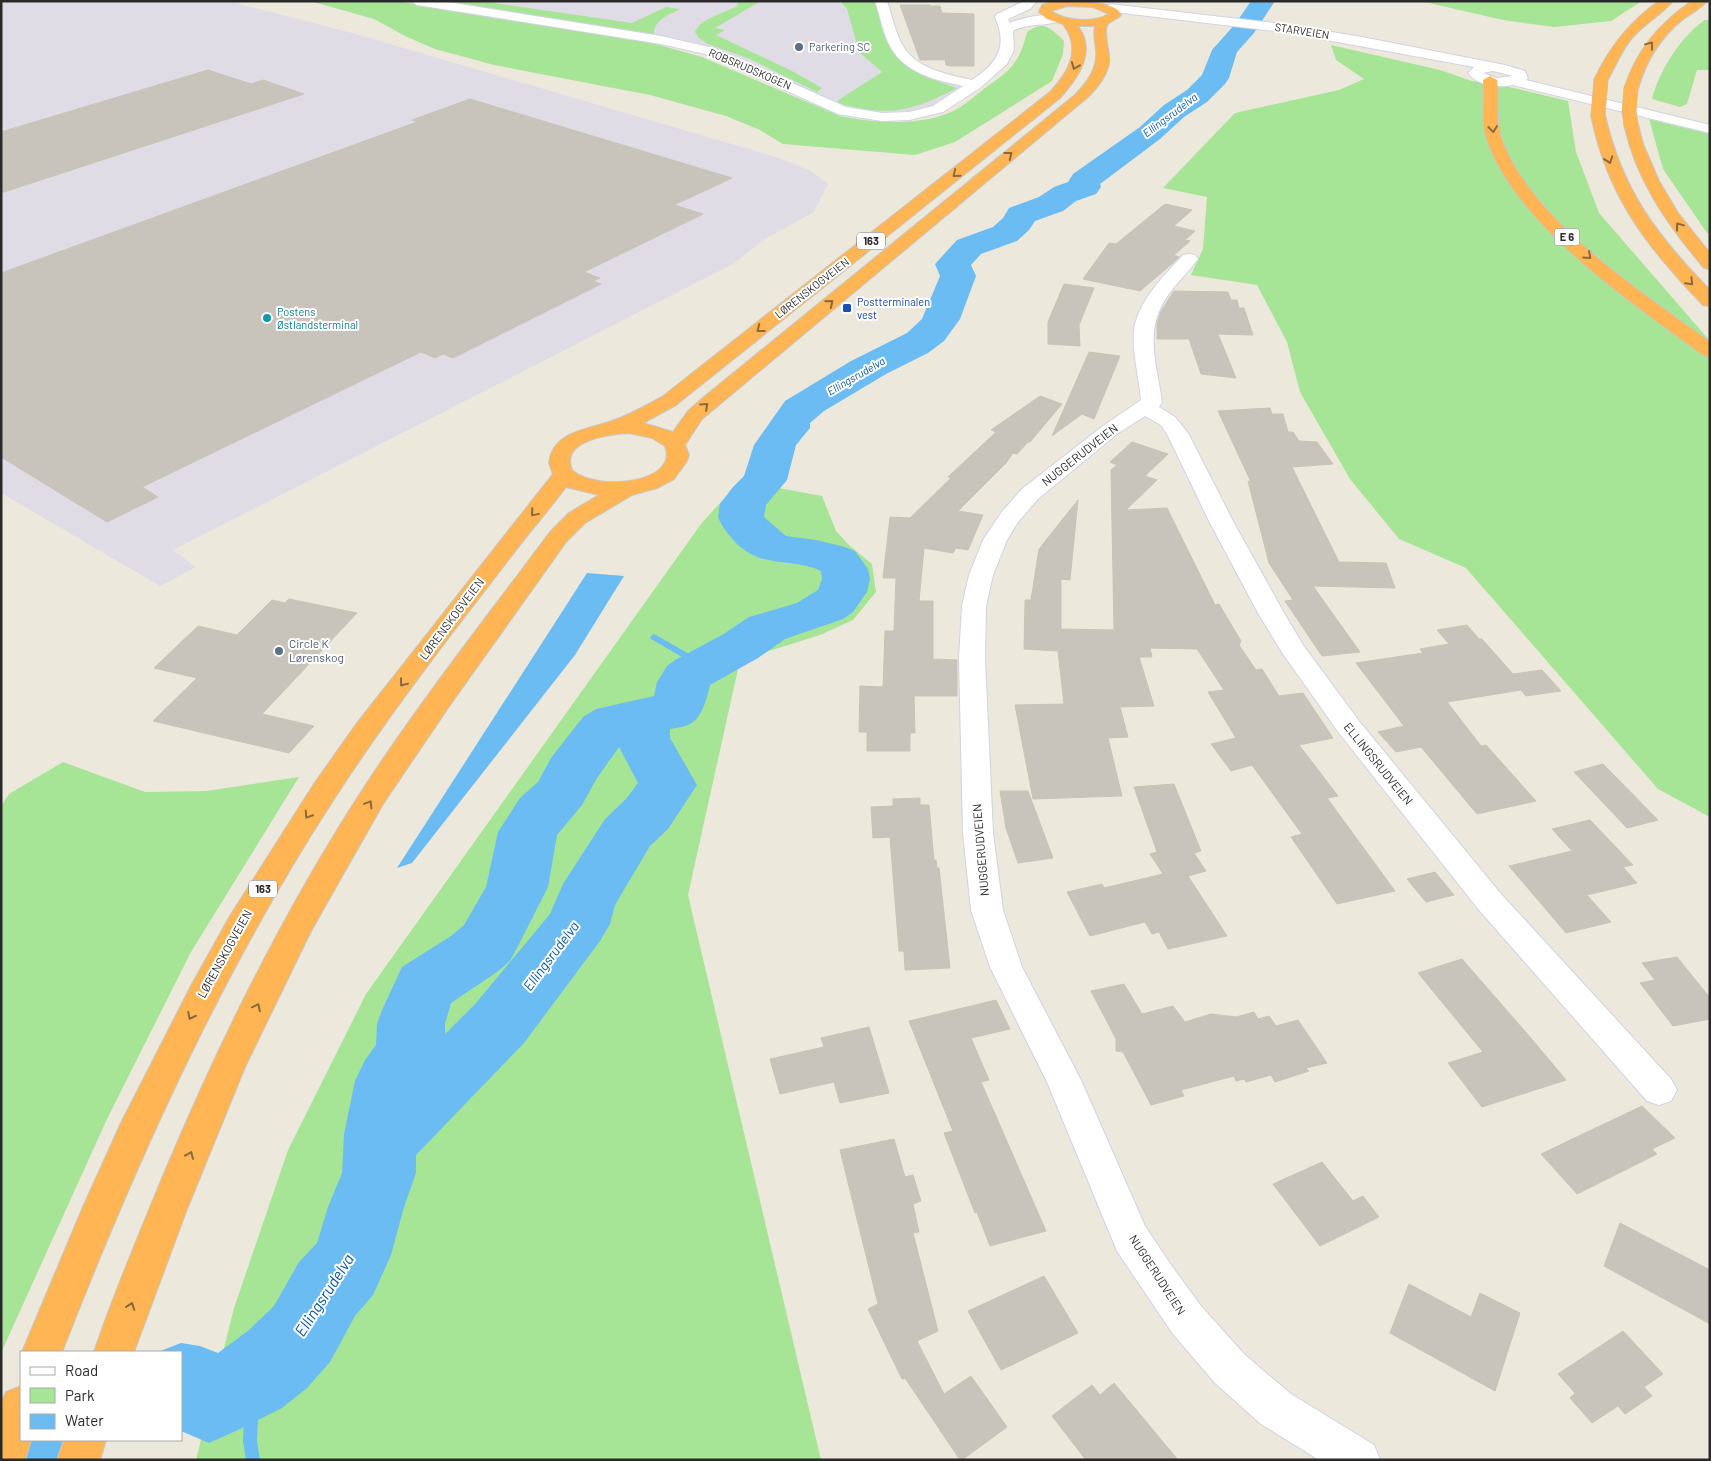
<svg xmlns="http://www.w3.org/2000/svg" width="1711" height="1461" font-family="Barlow,sans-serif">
<rect width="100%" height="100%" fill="#ede8dc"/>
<path fill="#e0dce5" d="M1,1H239V4L356,34L779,158L811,171L828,184L814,212L765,239L733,264L173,550L196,567L160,586L1,493Z
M432,1H884L906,63L926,76L971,87L936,107L907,114H876L853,110L712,50Z"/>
<path fill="#a6e596" d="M310,1H397L652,43L702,57L840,116C874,123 926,127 957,109C967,103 976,95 985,88C1011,70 1019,64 1027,32C1045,20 1050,28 1064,41L1063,54L1052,81L955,142L915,155L783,144L760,130L726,116L650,95L494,65L435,49L405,36L374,19Z
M447,1H481L632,23L666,7L680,9C669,15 653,20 654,35Z
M740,1H761L715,28L725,30L716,35L792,71L822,88L817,92L750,59L708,44L699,38L695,32C699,19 727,12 739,5L736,4Z
M840,1H882L901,61L923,76L957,88C912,111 891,117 841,104L837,101L882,72L859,52L847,9Z
M1420,1H1642L1611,21L1554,27L1503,20Z
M1705,20H1710V70H1697L1687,104L1680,107L1652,99C1659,71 1681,36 1705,20Z
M1331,45L1440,70L1472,81L1514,88L1568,101L1576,152L1599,213L1710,341V817L1658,789L1466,568L1399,539L1350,479L1300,392L1287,342L1257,285L1191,275L1203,249L1207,197L1163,188L1235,113L1339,90L1364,79L1336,60Z
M1649,119L1710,134V234L1707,233L1663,169Z
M740,481L822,496L836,531L850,546L872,564L876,592L853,620L820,635L740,660L688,895L821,1460H196L234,1308L288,1150L366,994L701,524Z
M63,762L145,792L206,791L299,777L191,952L107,1119L1,1353V806L9,794Z"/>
<path fill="#6bbcf3" d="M587,573L624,576L575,655L412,863L397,868Z"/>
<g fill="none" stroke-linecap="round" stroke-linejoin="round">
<path fill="#6bbcf3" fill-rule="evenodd" d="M654,634L707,664L708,666L704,669L701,668L651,639L650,637Z
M253,1372L258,1374L260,1379L257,1441L260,1460H246L243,1441L246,1379L248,1374Z"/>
<path fill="#6bbcf3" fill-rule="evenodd" d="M1251,1H1275L1254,33L1237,52L1229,78L1225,84L1207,102L1184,117L1160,139L1100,184L1101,187L1096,194L1076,201L1063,211L1035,221L1029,230L1017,241L981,254L971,265L976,276L960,319L944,341L928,353L886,374L824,411L810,423V428L796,445L787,480L766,505L764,517L786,536L816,540L845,547L855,551L868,569L870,579L867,592L853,612L843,619L785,639L758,658L710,685C707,697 703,717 690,724C684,727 676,728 670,729V738L697,785L668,829L650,846L615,905L610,924L600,941L524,1043L416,1155V1173L404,1207L391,1255L373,1295L355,1316L330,1362L307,1388L282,1408L238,1430L209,1443L181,1431V1352H158L181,1343L200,1346L218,1353L249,1330L274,1306L299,1262L317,1243L328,1207L342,1173L344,1134L355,1081L365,1060L376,1045L377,1024L382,1010L402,967L451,936L464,925L486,887L498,832L520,798L538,782L551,758L583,717L596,709L654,696L657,682L667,666L675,660L722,635L749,617L797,603L818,590L822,579L821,571C791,557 764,570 736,543C729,535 722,527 718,517L720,504L733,487L744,476L754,445L785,401L851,361L907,333L922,319L940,276L935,264L957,240L993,227L1003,218L1009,208L1039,197L1054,187L1068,182L1073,174L1140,127L1164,105L1187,90L1202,75L1212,50L1236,23ZM619,747L638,783L626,799L605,819L563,884L550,914L476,1003L445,1034V1024L451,1003L497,972L510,961L518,946L548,887L557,835L582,805L597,778Z
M21,1409V1440H90L82,1460H1V1419Z"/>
</g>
<path fill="#c8c4bb" stroke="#c8c4b5" d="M900,5H930V6H940L942,13L974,14V66H950L946,65L945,60H920Z
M208,70L251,84L263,80L304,94L1,193V132Z
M470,99L732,178L674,205L703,214L584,272L600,278L593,281L601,284L453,358L443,354L435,358L421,352L142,487L158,497L107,522L1,457V273L417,122L412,120Z
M1165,204L1192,210L1174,226L1195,231L1185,240L1190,241L1174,255L1179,257L1173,263L1140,291L1083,279L1109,243L1116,244Z
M1064,284L1094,288L1079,325L1080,346L1048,344V322Z
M1174,291L1228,292L1231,300H1237L1239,308H1244L1253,335L1218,334L1236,378L1201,374L1189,339H1157V324L1161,311Z
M1089,352L1120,356L1094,419L1082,414L1052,436Z
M1040,396L1062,404L1030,442H1028L1017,454L1013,453L1006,463L958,511L983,515L968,550L956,548L953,553L924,548L919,601H933V659L957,660V696H914L915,733H910V751H867V732H859L860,686L883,687L885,631H894L896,578H883L890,517L910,518L951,478L948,477L996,432L991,430Z
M1270,408L1272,414H1283L1288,432H1293L1299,441L1317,442L1333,464L1292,467L1339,562L1386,563L1395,588L1313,586L1360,652L1322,656L1285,601L1293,600L1269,563L1248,481L1251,482L1218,411Z
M1132,442L1168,454L1145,476L1157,480L1126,510L1167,508L1215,605L1219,604L1241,641L1239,645L1256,670L1262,669L1279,696L1303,693L1333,738L1299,745L1338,796L1327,798L1395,891L1337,904L1291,837L1302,834L1252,765L1231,771L1211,744L1236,738L1208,692L1224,690L1197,649L1150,648L1152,657H1139L1154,706L1120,707L1128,737L1108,738L1122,796L1033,799L1015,705L1064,704L1058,651L1024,649L1025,600H1031L1039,549L1078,500L1070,580L1061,579V629L1114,630L1111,470L1117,465L1110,462Z
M289,599L357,613L262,714L314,726L289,753L153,721L197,678L154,668L198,626L237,635L272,600L285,603Z
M1467,625L1479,639H1482L1513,674L1542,670L1561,691L1526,696L1521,690L1447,702L1481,746L1486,745L1536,801L1477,814L1421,747L1396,752L1378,732L1404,726L1356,663L1423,653L1420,649L1449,644L1437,630Z
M1603,764L1658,820L1627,828L1574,772Z
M1174,784L1201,851L1194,853L1206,871L1188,876L1227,936L1168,949L1159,932L1152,934L1145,922L1090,936L1067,892L1102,884L1104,888L1163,874L1150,854L1157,852L1134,787Z
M1000,791H1028L1053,858L1018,863L1006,828Z
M920,798V805H929L934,860H936L937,868H939L950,968L905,970L904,951H899L890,837L873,838L871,807L893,806V799Z
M1590,820L1633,865L1623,867L1637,883L1587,895L1611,922L1566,933L1509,866L1572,851L1552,829Z
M1435,872L1454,895L1426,902L1407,879Z
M1677,957L1710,998V1019L1673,1026L1640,983L1655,980L1642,963Z
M1462,959L1530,1037L1566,1080L1482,1107L1448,1063L1483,1052L1418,973Z
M1124,984L1142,1014L1173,1006L1185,1022L1211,1014L1236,1017L1254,1012L1258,1019L1269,1016L1276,1026L1298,1020L1327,1063L1306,1068L1309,1071L1275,1082L1271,1075L1246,1082L1244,1079L1236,1081L1234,1076L1181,1090L1184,1096L1151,1105L1123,1052L1116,1051V1039L1091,991Z
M996,1000L1010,1029L971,1038L989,1080L981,1082L1046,1231L990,1246L977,1212L975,1213L944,1133L953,1131L909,1021Z
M869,1027L889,1093L840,1103L834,1082L780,1094L770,1059L824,1047L821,1038Z
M1642,1106L1675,1138L1652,1149L1657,1154L1577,1194L1541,1154Z
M894,1139L905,1177L913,1175L921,1201L913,1204L919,1232L913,1233L938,1331L917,1341L944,1394L971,1376L1007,1427L962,1460H960L905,1378L902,1379L868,1309L878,1304L840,1150Z
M1322,1162L1353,1201L1363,1196L1379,1217L1320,1246L1273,1184Z
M1620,1223L1710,1270V1324L1604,1266Z
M1044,1276L1078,1333L1001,1370L968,1311Z
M1409,1284L1471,1317L1480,1293L1520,1313L1495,1391L1390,1333Z
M1623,1331L1663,1374L1644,1387L1652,1396L1625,1414L1618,1406L1592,1423L1570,1398L1575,1393L1558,1374Z
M1114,1383L1178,1460H1086L1052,1416L1092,1385L1100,1395Z"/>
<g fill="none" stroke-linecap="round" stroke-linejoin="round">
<g stroke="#d1d2e4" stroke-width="2">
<path id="minor" d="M411,1H441L661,36L714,48L846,107L882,113L909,112L933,106L963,86C934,80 901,72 888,42C882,29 880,15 875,1H887C892,16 895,32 903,46C916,69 949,75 972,80C998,63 1008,46 995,17L997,14L1024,1H1037L1030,9L1008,19L1010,23C1021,18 1054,10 1062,19C1054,27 1028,22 1013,31L1014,50L1007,64L980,88L943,112L909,120L882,121L838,114L705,54L661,44L417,5Z
M1110,4L1283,24L1362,37L1505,65L1525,71L1528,78L1526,80L1710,125V133L1513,85C1498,88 1478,86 1468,73L1474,67L1283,32L1106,11L1104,8ZM1493,71L1513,76L1497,78L1483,73Z
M1189,254L1195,255L1198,259C1188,273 1175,284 1166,298C1144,332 1157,365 1162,402L1159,407L1175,417L1188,433L1234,523L1284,613L1303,645L1359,721L1501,894L1671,1079L1677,1090L1671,1101L1659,1105L1647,1101L1479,910L1339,733L1283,654L1258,613L1210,523L1167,434L1161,425L1145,416L1117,434L1038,499L1018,522L1007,540L993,575L986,606L985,658L993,833L1003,910L1022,967L1081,1080L1145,1226L1171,1265L1201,1306L1245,1355L1291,1394L1374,1445L1380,1460H1319L1261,1424L1215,1383L1173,1334L1117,1251L1047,1082L990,967L971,910L963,833L959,658L962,606L969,575L983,540L1001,513L1022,489L1103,426L1141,400C1139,377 1132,353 1134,330C1138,301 1164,276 1183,255Z"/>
</g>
<g stroke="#c8c8c8" stroke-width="2">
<path id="highway" d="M1056,1C1071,1 1117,0 1121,15C1118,19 1112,20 1108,24C1102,31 1111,53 1109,63C1107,76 1097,88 1088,97L702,419L685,445L689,455L687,461L674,479L657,488L632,495L585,523L566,542L450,705L383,804L311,931L245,1067L187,1209L134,1352H94C114,1293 139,1234 163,1176C219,1042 284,911 363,789C421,700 487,617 550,532L569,513L599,495L566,487C549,510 530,531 513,554C451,634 389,714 334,799C221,973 137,1160 62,1352H22L83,1207L121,1123L192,984L230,916L314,784L357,723L553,474L549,463C553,432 585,430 609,422C628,416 645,406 662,397L1050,92C1069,72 1082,49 1063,24L1047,19L1039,12L1042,5ZM1067,6L1093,7L1109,14C1093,23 1066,21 1051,11ZM1078,26H1095C1093,34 1095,41 1096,50C1098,69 1087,82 1075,95L704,397L688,411L673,432L643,423L676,405L1060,98C1078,78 1097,52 1078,26ZM629,433L652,438L665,446C680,484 595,492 572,470C559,440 611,434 629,433Z
M1659,1H1673C1661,15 1644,24 1632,38C1620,52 1615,68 1606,83H1596L1594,80C1609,48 1629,22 1659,1Z
M1692,1H1707C1700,9 1690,14 1682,20C1659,39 1646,61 1638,89L1631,93L1626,92L1624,89C1636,51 1659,23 1692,1Z
M1490,76L1497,80C1499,98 1495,119 1501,137C1529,219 1641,292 1710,342V357L1703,355C1631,302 1515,225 1486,137C1481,119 1485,98 1483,80Z
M1598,111L1603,112L1605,115C1622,190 1657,236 1710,290V306L1703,305C1647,247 1607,196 1591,115L1593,112Z
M1631,120L1636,121L1638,124L1643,144L1659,181L1678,213L1710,253V269L1704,268C1667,224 1636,180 1624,124L1626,121Z
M21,1386V1440H31L25,1460H1V1404L6,1392Z
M64,1440H106L100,1460H57Z"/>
</g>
<use href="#minor" fill="#fff" fill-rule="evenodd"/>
<use href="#highway" fill="#ffb554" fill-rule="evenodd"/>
<g stroke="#c8c8c8" stroke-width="15" stroke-linecap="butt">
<path id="highway-bridge" d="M1631,89L1629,111L1631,124
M1598,115L1601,80"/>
</g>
<use href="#highway-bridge" stroke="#ffb554" stroke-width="14"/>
</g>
<defs><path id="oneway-chevron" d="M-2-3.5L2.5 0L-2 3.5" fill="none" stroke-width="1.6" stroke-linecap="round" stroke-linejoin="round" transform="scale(1.25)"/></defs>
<g stroke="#8a693d">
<use href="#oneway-chevron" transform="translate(1650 45) rotate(-53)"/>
<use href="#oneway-chevron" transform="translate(1075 66) rotate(112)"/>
<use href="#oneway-chevron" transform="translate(1493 129) rotate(83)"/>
<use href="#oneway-chevron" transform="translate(1009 155) rotate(-38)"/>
<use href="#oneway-chevron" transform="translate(1609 160) rotate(71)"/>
<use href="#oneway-chevron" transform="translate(956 174) rotate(141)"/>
<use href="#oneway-chevron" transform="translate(1679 226) rotate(-127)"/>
<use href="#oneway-chevron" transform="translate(1588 256) rotate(42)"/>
<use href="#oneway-chevron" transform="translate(1690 282) rotate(45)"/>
<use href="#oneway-chevron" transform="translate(830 303) rotate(-39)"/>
<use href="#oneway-chevron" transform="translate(760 329) rotate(142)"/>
<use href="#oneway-chevron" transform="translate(705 406) rotate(-42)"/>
<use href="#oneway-chevron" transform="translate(534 513) rotate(130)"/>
<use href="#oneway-chevron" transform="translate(403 683) rotate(127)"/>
<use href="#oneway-chevron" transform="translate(369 804) rotate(-59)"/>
<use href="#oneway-chevron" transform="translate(308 815) rotate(123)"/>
<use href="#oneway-chevron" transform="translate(257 1007) rotate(-64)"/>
<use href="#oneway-chevron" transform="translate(191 1016) rotate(117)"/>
<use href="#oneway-chevron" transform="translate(190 1155) rotate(-67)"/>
<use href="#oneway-chevron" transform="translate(131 1306) rotate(-70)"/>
</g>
<g fill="#5c6f8a" stroke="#fff" stroke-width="2">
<circle cx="799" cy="47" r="5"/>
<circle cx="279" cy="651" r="5"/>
</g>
<rect fill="#1a4fb4" stroke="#fff" stroke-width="2" x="842" y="303" width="10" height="10" rx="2.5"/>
<circle fill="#0f9aa8" stroke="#fff" stroke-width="2" cx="267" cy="318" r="5"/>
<g text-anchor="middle" stroke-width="4" stroke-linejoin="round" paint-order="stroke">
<g font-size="11" fill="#2a2a2a" stroke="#fff">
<text transform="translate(1302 31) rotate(9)" y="4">STARVEIEN</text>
<text transform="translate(750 69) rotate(23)" y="4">ROBSRUDSKOGEN</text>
<text transform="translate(812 288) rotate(-38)" y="4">LØRENSKOGVEIEN</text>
</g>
<g font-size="11" fill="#4e5e75" stroke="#fff" text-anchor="start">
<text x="809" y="51">Parkering SC</text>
</g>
<g font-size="11" font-style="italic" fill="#0957a0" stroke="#fff">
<text transform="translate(1170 115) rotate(-37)" y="4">Ellingsrudelva</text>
<text transform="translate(856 376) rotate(-30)" y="4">Ellingsrudelva</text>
</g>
<g fill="#fff" stroke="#6a6a6a" stroke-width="1">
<rect x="1554.5" y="228.5" width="25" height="17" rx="4"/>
<rect x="857" y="232.5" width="28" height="17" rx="4"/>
<rect x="249" y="880.5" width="28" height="17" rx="4"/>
</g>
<g font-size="11" font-weight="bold" fill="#2a2a2a">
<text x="1567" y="241">E 6</text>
<text x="871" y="245">163</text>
<text x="263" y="893">163</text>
</g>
<g font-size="11" fill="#164399" stroke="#fff" text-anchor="start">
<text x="857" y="306">Postterminalen<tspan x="857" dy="13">vest</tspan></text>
</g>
<g font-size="11" fill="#0d838f" stroke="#fff" text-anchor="start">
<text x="277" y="316">Postens<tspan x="277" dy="13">Østlandsterminal</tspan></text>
</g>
<g font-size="12" fill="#2a2a2a" stroke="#fff">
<text transform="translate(1080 455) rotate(-38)" y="4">NUGGERUDVEIEN</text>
<text transform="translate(452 619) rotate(-53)" y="4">LØRENSKOGVEIEN</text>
<text transform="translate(1378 764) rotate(51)" y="4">ELLINGSRUDVEIEN</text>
<text transform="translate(981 850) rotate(-95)" y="4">NUGGERUDVEIEN</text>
<text transform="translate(225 954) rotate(-61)" y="4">LØRENSKOGVEIEN</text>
<text transform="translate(1157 1275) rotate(57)" y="4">NUGGERUDVEIEN</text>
</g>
<g font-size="12" fill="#4e5e75" stroke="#fff" text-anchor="start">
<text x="289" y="648">Circle K<tspan x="289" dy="14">Lørenskog</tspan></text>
</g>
<g font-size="14" font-style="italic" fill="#0957a0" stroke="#fff">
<text transform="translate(551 956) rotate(-53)" y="5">Ellingsrudelva</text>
</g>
<g font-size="16" font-style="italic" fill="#0957a0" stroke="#fff">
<text transform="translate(324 1295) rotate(-57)" y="6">Ellingsrudelva</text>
</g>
</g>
<rect width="1711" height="1461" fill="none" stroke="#2a2a2a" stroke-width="5"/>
<rect x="20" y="1351" width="162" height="90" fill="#ffffff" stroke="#aaaaaa"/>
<rect x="30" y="1367" width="25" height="8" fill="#ffffff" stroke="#aaaaaa"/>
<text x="65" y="1376" font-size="15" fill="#2a2a2a">Road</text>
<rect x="30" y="1388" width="25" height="15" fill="#a6e596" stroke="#aaaaaa"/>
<text x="65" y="1401" font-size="15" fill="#2a2a2a">Park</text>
<rect x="30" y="1414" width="25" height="15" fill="#6bbcf3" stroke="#aaaaaa"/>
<text x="65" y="1426" font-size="15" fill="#2a2a2a">Water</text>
</svg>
